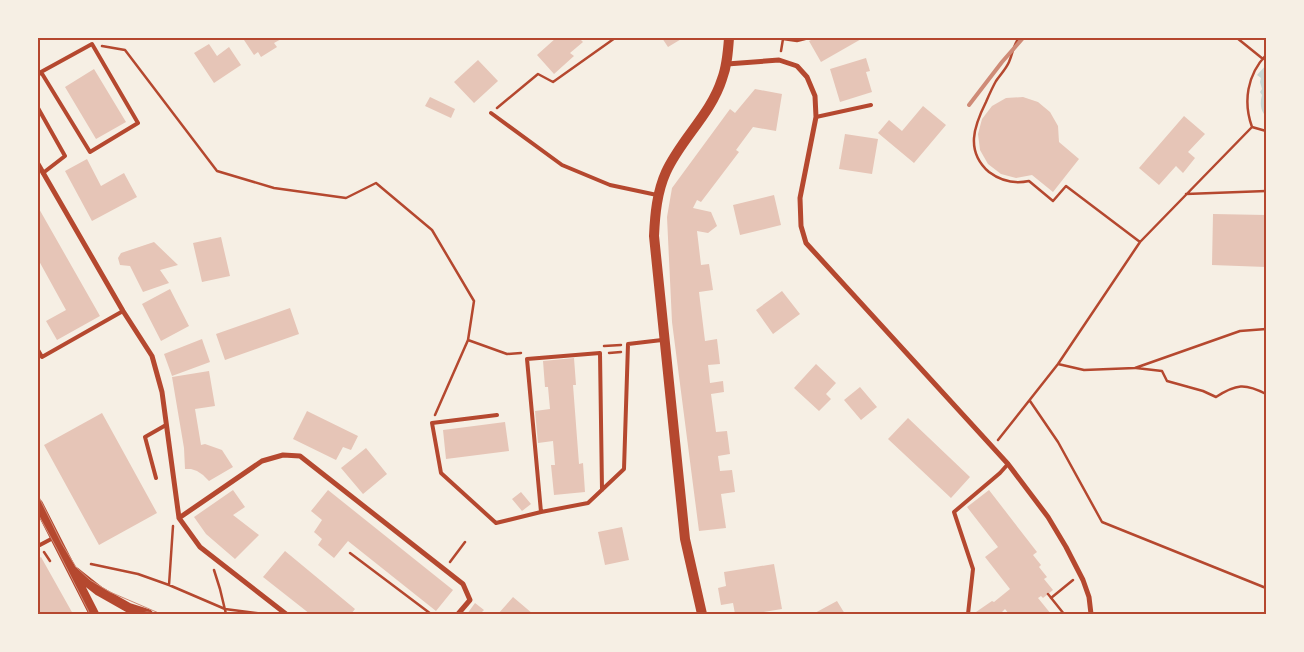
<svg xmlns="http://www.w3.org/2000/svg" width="1304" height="652" font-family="Raleway,sans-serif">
<rect width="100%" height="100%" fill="#f6efe4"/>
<path fill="#c9d6d2" d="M1266,65V116C1260,111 1260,102 1262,95L1260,92L1262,89L1260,82L1261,78L1257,75Z"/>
<path fill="#e6c5b7" d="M249,38H283L274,43L277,47L261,57L258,52L254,55L244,40Z
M556,38H579L583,42L570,53L574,56L554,74L537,55Z
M662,38H683L668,47Z
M815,38H863L821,62L809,41Z
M209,44L217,56L229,47L241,65L214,83L194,53Z
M866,58L870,71L866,72L872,92L840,102L830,69Z
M478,60L498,81L474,103L454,82Z
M94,69L126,122L96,139L65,87Z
M755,89L782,94L776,131L753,127L736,150L739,152L701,202L697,200L693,208L711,212L717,226L708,233L697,231L701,265L709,264L713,290L699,292L705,341L717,339L720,364L708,365L710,383L723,381L724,392L711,394L716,432L727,431L730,454L718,456L720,471L732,470L735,492L721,494L726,528L699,531L672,322L667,217L672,188L730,109L735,113Z
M430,97L455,109L451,118L425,106Z
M1023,97L1038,102L1050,112L1058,126L1059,142L1079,159L1053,192L1032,175L1016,178L1001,174L988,164L980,150L978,134L982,119L992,106L1006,98Z
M923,106L946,125L914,163L878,133L889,120L902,131Z
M1184,116L1205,134L1188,152L1195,158L1183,173L1176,166L1159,185L1139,168Z
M845,134L878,139L872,174L839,169Z
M87,159L101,186L124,173L137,197L92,221L65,171Z
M774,195L781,225L740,235L733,205Z
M38,207L100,316L57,340L46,321L66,310L39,261L38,262Z
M1213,214L1266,215V267L1212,265Z
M221,237L230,276L202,282L193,243Z
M154,242L178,265L160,270L169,283L143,292L130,266L120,265L118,258L121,253Z
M170,289L189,326L161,341L142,304Z
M782,291L800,314L773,334L756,310Z
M290,308L299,334L225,360L216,334Z
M202,339L210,362L172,376L164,354Z
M574,358L576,385H573L579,464L583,463L585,492L554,495L551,465H555L553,441L538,443L535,411L550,409L548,387H545L543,361Z
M816,364L836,383L826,394L831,399L819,411L794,388Z
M209,371L215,406L195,409L201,445L205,444L222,450L233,467L209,481L203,475L197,471L191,469H185L184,448L172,377Z
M860,387L877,407L861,420L844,400Z
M307,411L358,436L351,450L343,447L336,460L293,439Z
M102,413L157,513L99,545L44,445Z
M908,418L970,477L951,498L888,439Z
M505,422L509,451L446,459L443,430Z
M366,448L387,474L363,494L341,468Z
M233,490L245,507L233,515L259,535L235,559L206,534L194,517Z
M328,490L453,590L436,611L348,541L334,558L318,545L322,539L314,532L322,520L311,511Z
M989,490L1037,552L1033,555L1041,565L1039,567L1047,577L1044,579L1053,590L1043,598L1041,596L1038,598L1051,614H1009L1005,609L1000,614H976V612L992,601L994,602L1010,589L985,557L998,547L967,507Z
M521,492L531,504L522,511L512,499Z
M622,527L629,560L605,565L598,532Z
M285,551L355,609L351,614H310L263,577Z
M41,557L73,614H41L38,609V559Z
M774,564L782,609L750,614H735L733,603L721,605L718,588L726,586L724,572Z
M513,597L533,614H498Z
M837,601L845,614H813Z
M475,603L484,610L480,614H467Z"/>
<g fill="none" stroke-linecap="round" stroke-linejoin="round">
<path stroke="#b5482f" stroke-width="2.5" d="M1019,38C1013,45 1013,53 1009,62C1006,69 1000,75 996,81C992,88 989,95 986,102C974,126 965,151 989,172C1001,181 1015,184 1029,181L1053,201L1066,186L1140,242
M1237,38L1263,59
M102,46L125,50L217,171L274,188L346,198L376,183L432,230L474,301L468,340L435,415
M781,51L783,39L797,41L805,39L804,38
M497,108L538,74L553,82L615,38
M1252,127C1243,102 1247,75 1266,55
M1252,127L1266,131
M1186,194L1266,191
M468,340L507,354L521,353
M604,346L621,345
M609,353L621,352
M1058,364L1084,370L1135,368L1240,331L1266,329
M1136,368L1162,371L1167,381L1203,391L1216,397C1236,384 1245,383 1266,394
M1030,401L1058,442L1102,522L1266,588
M998,440L1058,364L1140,242L1252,127
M44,552L50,561
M350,553L431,614
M450,562L465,542
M91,564L138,574L169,585L225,609L264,614
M214,570L220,589L226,614
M169,585L173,526
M1048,594L1064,614
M1051,598L1073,580"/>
<path stroke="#b5482f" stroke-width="4" d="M38,75L41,72L90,152L138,123L92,44L41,72
M38,108L65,156L43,173
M491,113L562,165L610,185L657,195
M816,117L871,105
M38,350L42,357L123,311
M497,415L432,423L441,473L496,523L541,512L588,503L624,469L628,344L662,340
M156,478L145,437L166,425
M541,512L527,359L600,353L602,490
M38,546L55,537
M968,614L973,569L954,512L1000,473L1008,464"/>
<path stroke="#b5482f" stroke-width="5" d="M727,64L779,60L797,66L807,77L815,96L816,117L800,198L801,226L806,243L1008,464L1048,517L1066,547L1083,580L1089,597L1091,614
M38,164L123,311L152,356L162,392L179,518L200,547L286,614
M179,518L262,461L283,455L300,456L463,584L470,600L458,614"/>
<path stroke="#b5482f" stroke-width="10" d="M38,504L94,614
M75,572L99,591L129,608L148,614
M702,614L685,539L654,236C655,214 657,192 666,172C681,139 711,114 722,79C727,66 728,52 729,38"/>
<path stroke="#cf8b77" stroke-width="1" d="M38,495L62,544L76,567L90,580L110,592L161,614
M38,514L56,547L90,614
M136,614L147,612L154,613"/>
<path stroke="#cf8b77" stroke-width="4" d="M969,105L1002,62L1023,38"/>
</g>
<rect width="1304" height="652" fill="none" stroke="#f6efe4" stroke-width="78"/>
<rect x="39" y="39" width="1226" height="574" fill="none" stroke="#b5482f" stroke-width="2"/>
</svg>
